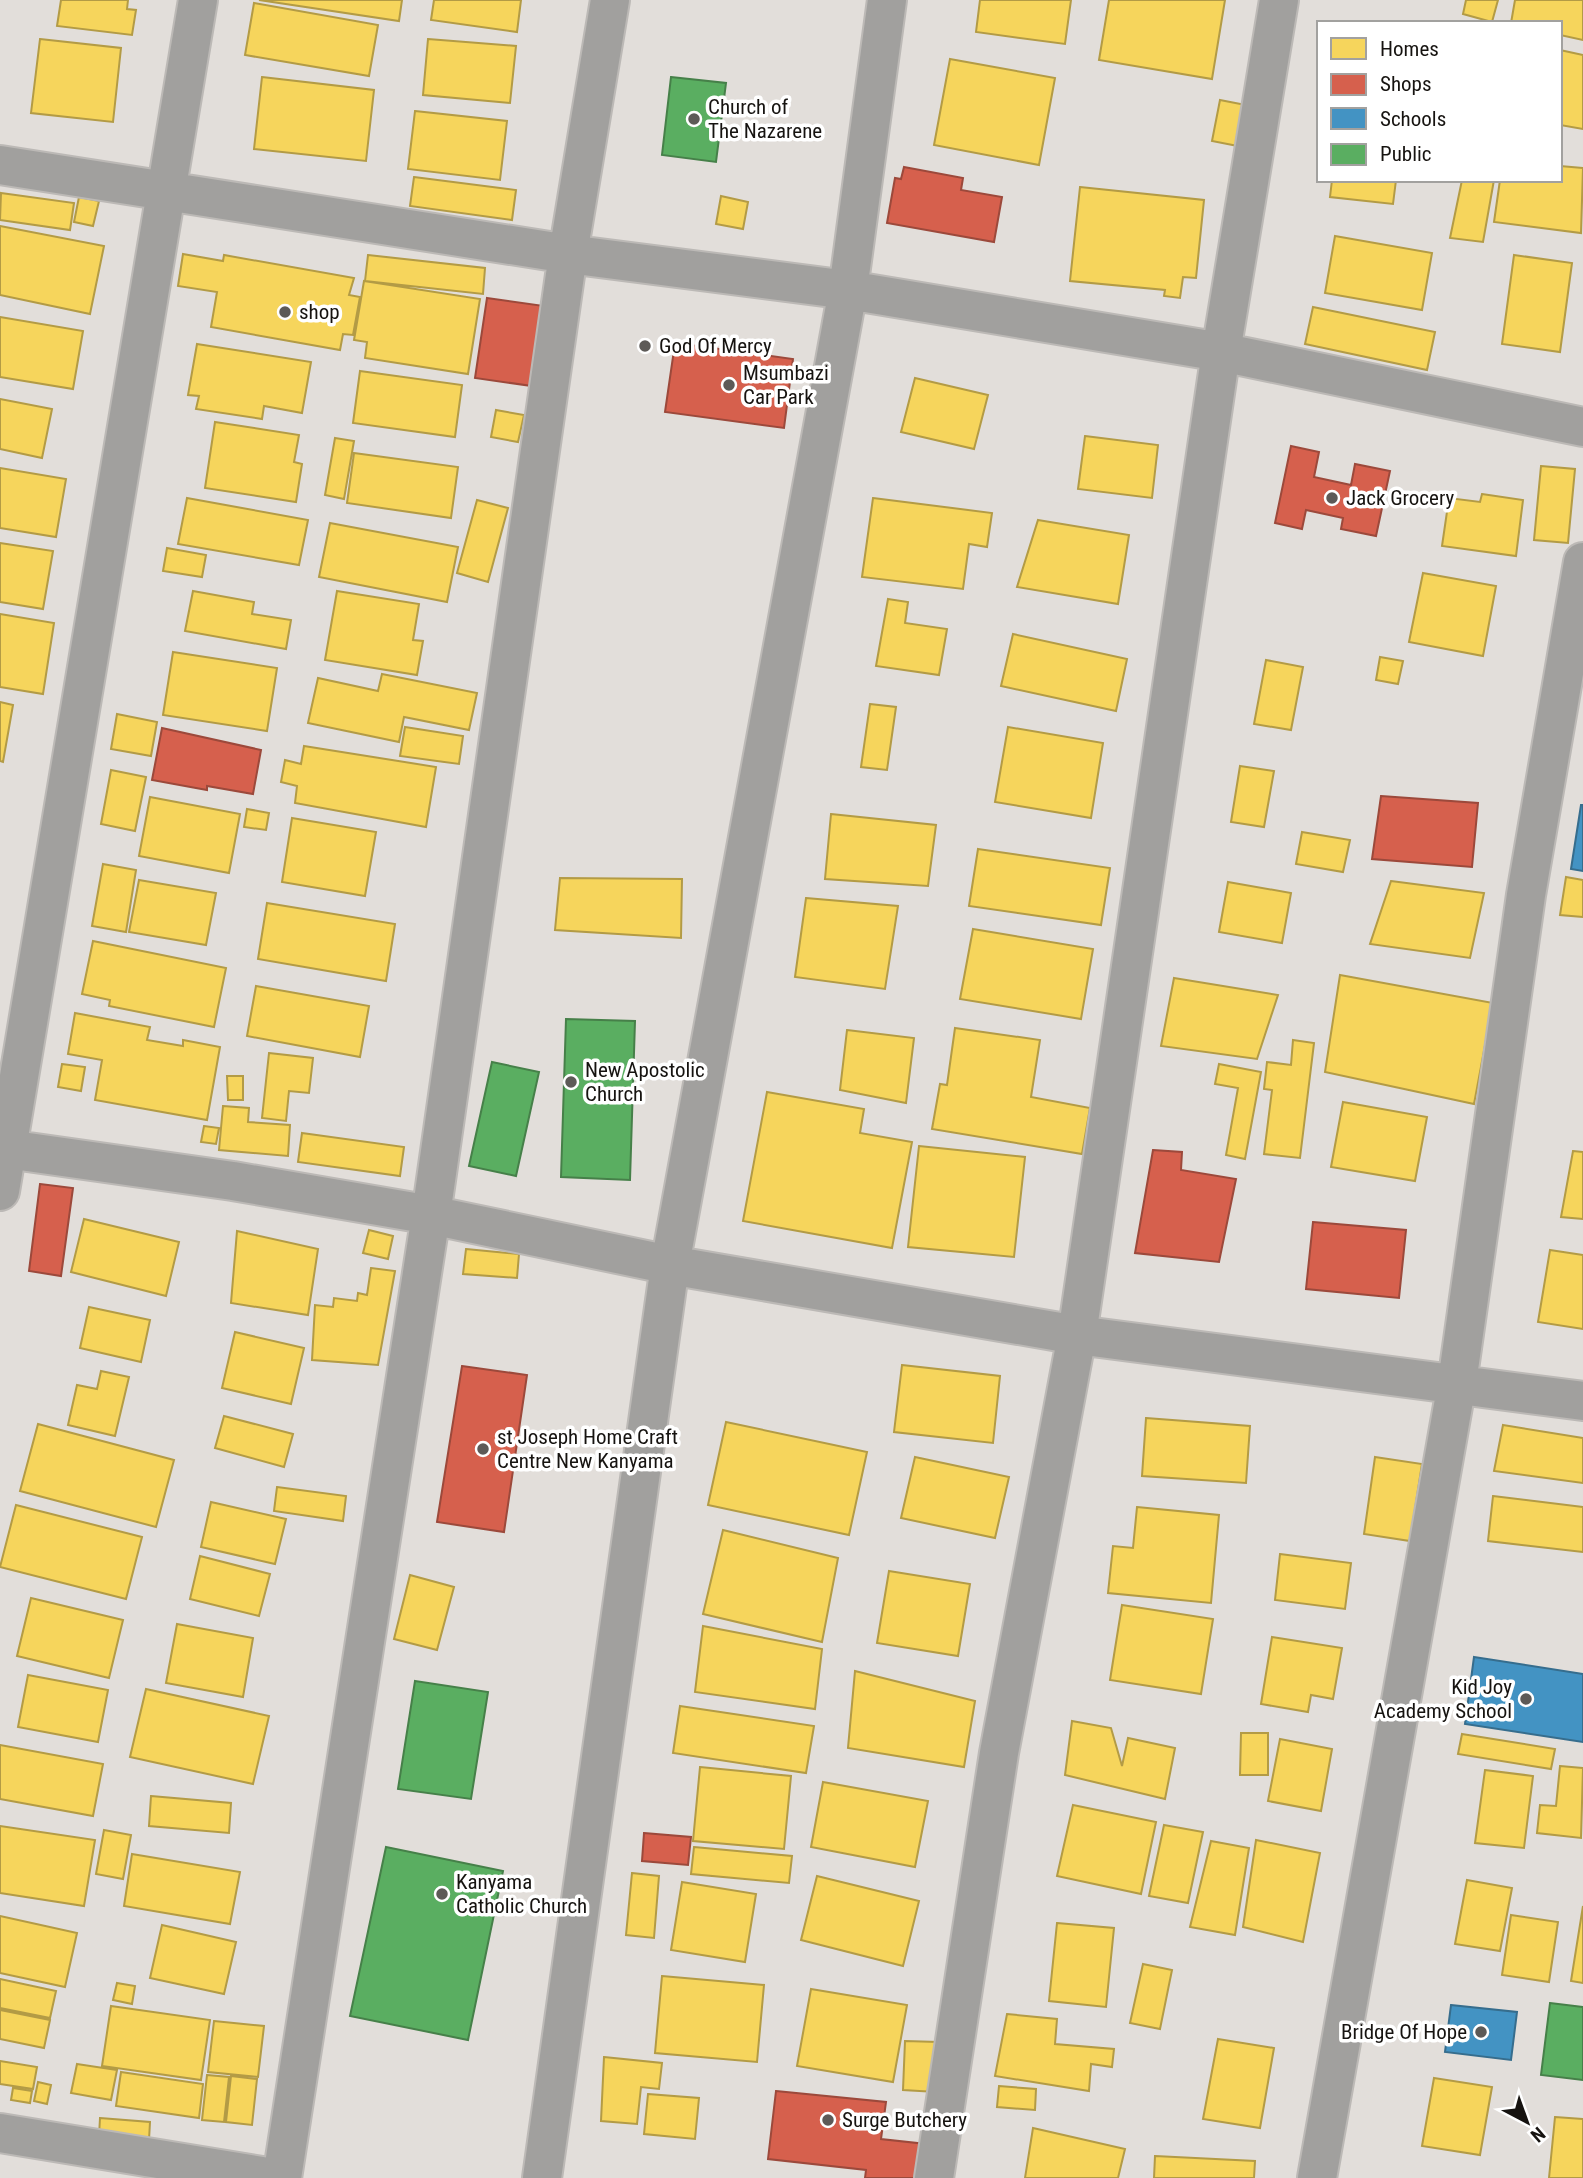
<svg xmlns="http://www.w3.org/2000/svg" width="1583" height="2178" font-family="'Roboto Condensed',sans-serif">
<rect width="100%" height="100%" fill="#e2deda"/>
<path fill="#f6d55c" stroke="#b39b45" stroke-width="2" d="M61,0H128L127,9L136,10L132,35L57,26Z
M259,0H402L399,21Z
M434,0H521L517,32L431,20Z
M980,0H1071L1065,44L976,32Z
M1109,0H1225L1212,79L1099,60Z
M1466,0H1498L1492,22L1463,14Z
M1515,0H1583V40L1560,35V23H1511Z
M254,3L378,25L369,76L245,55Z
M40,39L121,48L113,122L31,113Z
M428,39L516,46L510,103L423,95Z
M1560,50L1583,55V129L1560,125Z
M950,59L1055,78L1039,165L934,145Z
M262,77L374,90L366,161L254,149Z
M1220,100L1256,107L1248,148L1212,141Z
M415,111L507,121L500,180L408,169Z
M1560,166L1583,168L1581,233L1494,222L1500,180H1560Z
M414,177L516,190L512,220L410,206Z
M1332,180H1396L1393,204L1330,197Z
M1462,180H1494L1483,242L1450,238Z
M1080,187L1204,200L1196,278L1183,277L1180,298L1164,296L1165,290L1070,281Z
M1,193L74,203L70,230L0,220Z
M721,196L748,202L743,229L716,224Z
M79,197L99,201L93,226L74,222Z
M0,226L104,246L90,314L0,295Z
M1335,236L1432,253L1422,310L1325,293Z
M183,254L223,261L224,255L354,278L349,295L360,297L353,335L343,334L340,350L211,327L217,292L178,286Z
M368,255L485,268L483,294L365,281Z
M1514,255L1572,263L1560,352L1502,344Z
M364,281L480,299L468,374L365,358L367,342L354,340Z
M1313,307L1435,332L1427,370L1305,344Z
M0,317L83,331L73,389L0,377Z
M197,344L311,362L302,413L264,406L262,419L196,409L199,396L188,395Z
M360,371L462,385L455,437L353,423Z
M915,378L988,395L974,449L901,432Z
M0,399L52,409L42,458L0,449Z
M496,410L524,415L518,442L491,437Z
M215,422L299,435L294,462L302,464L296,502L205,488Z
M1085,436L1158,445L1152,498L1078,489Z
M335,438L354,441L344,499L325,495Z
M354,453L458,467L451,518L347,503Z
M1541,466L1575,469L1568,543L1534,540Z
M0,468L66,479L56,537L0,528Z
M1482,494L1523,500L1516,556L1442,546L1449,498L1480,502Z
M187,498L308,520L299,565L178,544Z
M873,498L992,513L987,547L969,544L963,589L862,577Z
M477,500L508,508L488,582L457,573Z
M1038,520L1129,535L1118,604L1017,587Z
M330,523L458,547L447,602L319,577Z
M0,543L53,551L43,609L0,602Z
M167,548L206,555L202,577L163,571Z
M1423,573L1496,586L1483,656L1409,642Z
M193,591L254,602L252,614L291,620L286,649L185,631Z
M337,591L419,604L413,640L423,641L417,675L325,660Z
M888,599L908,602L905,623L947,629L939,675L876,666Z
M0,614L54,623L43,694L0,687Z
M1013,634L1127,659L1116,711L1001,686Z
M173,652L277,668L267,731L163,715Z
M1380,657L1403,661L1398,684L1376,680Z
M1266,660L1303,667L1291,730L1254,724Z
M382,674L477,693L469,730L404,717L399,742L308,723L318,678L378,691Z
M0,702L13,705L3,762L0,761Z
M870,704L896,707L887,770L861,767Z
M117,714L157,722L151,756L111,749Z
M405,727L463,736L459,764L400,756Z
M1008,727L1103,743L1091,818L995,802Z
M304,746L436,767L426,827L295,803L297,786L281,782L285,760L301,764Z
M1240,766L1274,771L1264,827L1231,822Z
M111,770L146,777L135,831L101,824Z
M150,797L240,814L229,873L139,856Z
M247,809L269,813L266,830L244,827Z
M831,814L936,825L928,886L825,879Z
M292,818L376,832L365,896L282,882Z
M1302,832L1350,840L1343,872L1296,864Z
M978,849L1110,868L1101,925L969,906Z
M103,864L136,870L126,932L92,926Z
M1566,877L1583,880V917L1560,915Z
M560,878L682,879L681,938L555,930Z
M139,880L216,893L206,945L129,932Z
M1391,881L1484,893L1470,958L1370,944Z
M1228,882L1291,893L1282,943L1219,932Z
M806,898L898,906L885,989L795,977Z
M267,903L395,924L386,981L258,959Z
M973,929L1093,949L1081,1019L960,999Z
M93,941L226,968L214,1027L109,1006L110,1000L82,994Z
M1340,975L1493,1003L1474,1104L1325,1072Z
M1174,978L1278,995L1257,1059L1161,1046Z
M256,986L369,1006L360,1057L247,1036Z
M75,1013L150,1027L147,1040L183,1046V1040L220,1047L207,1120L95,1100L102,1060L68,1054Z
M955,1028L1040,1040L1031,1097L1090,1108L1082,1154L932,1129L940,1084L947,1085Z
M847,1030L914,1038L906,1103L840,1090Z
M1293,1040L1314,1043L1300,1158L1264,1154L1272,1090L1264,1089L1267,1062L1291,1065Z
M269,1053L313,1058L309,1093L289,1091L286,1121L262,1118Z
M62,1064L85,1067L81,1091L58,1087Z
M1219,1064L1261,1072L1245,1159L1226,1155L1238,1088L1215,1084Z
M227,1076H243V1100H228Z
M767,1092L864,1109L860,1133L912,1142L892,1248L743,1221Z
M1343,1102L1427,1117L1415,1181L1331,1167Z
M223,1106L249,1108L248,1122L290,1125L288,1156L219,1150Z
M204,1126L219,1128L216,1144L201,1142Z
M302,1133L404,1147L400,1176L298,1162Z
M919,1146L1025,1157L1014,1257L908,1247Z
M1573,1151L1583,1152V1219L1561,1217Z
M84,1219L179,1242L166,1296L71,1272Z
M369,1230L393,1236L388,1259L363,1253Z
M237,1231L318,1249L308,1315L231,1303Z
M466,1249L519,1254L517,1278L463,1274Z
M1550,1250L1583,1255V1329L1538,1322Z
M371,1268L395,1271L378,1365L312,1360L315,1305L333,1307L334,1298L357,1301L358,1293L367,1295Z
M89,1307L150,1320L141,1362L80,1348Z
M235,1332L304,1348L291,1404L222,1388Z
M902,1365L1000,1376L993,1443L894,1432Z
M101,1371L129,1377L115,1436L68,1425L77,1385L97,1389Z
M224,1416L293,1434L284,1467L215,1448Z
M1146,1418L1250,1426L1246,1483L1142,1476Z
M726,1422L867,1452L849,1535L708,1505Z
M38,1424L174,1460L156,1527L20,1491Z
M1503,1425L1583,1438V1483L1494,1471Z
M915,1457L1009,1477L995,1538L901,1518Z
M1375,1457L1422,1464L1410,1541L1364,1534Z
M277,1487L346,1496L343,1521L274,1511Z
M1493,1496L1583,1507V1552L1488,1541Z
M211,1502L286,1519L275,1564L201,1547Z
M16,1505L142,1537L126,1599L0,1567Z
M1137,1507L1219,1515L1211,1603L1108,1593L1113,1546L1133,1548Z
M723,1530L838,1558L822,1642L703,1614Z
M1280,1554L1351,1563L1345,1609L1275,1600Z
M200,1556L270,1574L259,1616L190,1599Z
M889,1571L970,1584L958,1656L877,1643Z
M410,1575L454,1587L437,1650L394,1639Z
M31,1598L123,1620L109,1678L17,1656Z
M1122,1605L1213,1619L1201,1694L1110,1680Z
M177,1624L253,1638L243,1697L166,1683Z
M703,1626L822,1649L815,1709L695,1692Z
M1272,1637L1342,1648L1333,1699L1311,1695L1308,1712L1261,1704Z
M855,1671L975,1701L964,1767L848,1748Z
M28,1675L108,1690L98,1742L18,1727Z
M146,1689L269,1716L253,1784L130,1757Z
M680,1706L814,1726L806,1773L673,1753Z
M1072,1721L1111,1728L1122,1766L1128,1738L1175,1748L1165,1799L1065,1775Z
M1241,1733H1268V1775H1240Z
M1462,1734L1555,1749L1551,1769L1458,1754Z
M1280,1739L1332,1749L1321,1811L1268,1801Z
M0,1745L103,1764L93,1816L0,1799Z
M1560,1766L1583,1768L1581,1838L1537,1833L1540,1805L1556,1806Z
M700,1767L791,1776L784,1849L693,1841Z
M1485,1770L1533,1776L1524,1848L1475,1843Z
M823,1782L928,1801L915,1867L811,1847Z
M151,1796L231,1803L229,1833L149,1826Z
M1073,1805L1156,1822L1141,1894L1057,1876Z
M1164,1825L1203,1832L1188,1903L1149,1896Z
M0,1826L95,1840L84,1906L0,1893Z
M104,1830L131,1835L123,1879L96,1874Z
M1256,1840L1320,1853L1303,1942L1243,1927Z
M1211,1841L1249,1848L1235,1935L1190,1927Z
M694,1847L792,1856L789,1883L691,1874Z
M132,1854L240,1872L230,1924L124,1906Z
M632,1873L659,1876L654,1938L626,1935Z
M817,1876L919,1901L903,1966L801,1940Z
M1467,1880L1512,1888L1500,1951L1455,1944Z
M682,1882L756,1894L745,1962L671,1950Z
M1583,1906V1983L1571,1981Z
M1511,1915L1558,1922L1549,1982L1502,1975Z
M0,1916L77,1933L65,1987L0,1973Z
M1057,1923L1114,1928L1106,2007L1049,2001Z
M162,1925L236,1942L224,1994L150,1978Z
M1143,1964L1172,1970L1160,2029L1130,2023Z
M662,1976L764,1985L757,2062L655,2053Z
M0,1979L56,1991L50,2018L0,2008Z
M117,1983L135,1986L132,2004L113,2000Z
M811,1989L907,2005L893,2082L797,2066Z
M111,2006L210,2020L201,2080L102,2066Z
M0,2010L50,2020L44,2048L0,2039Z
M1007,2014L1057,2019L1055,2044L1114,2049L1112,2067L1091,2064L1089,2091L995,2076Z
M214,2021L264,2026L258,2077L208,2072Z
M1218,2039L1274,2048L1260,2128L1203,2119Z
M905,2041L938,2042L936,2092L903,2090Z
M604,2057L662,2063L659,2089L641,2087L637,2124L601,2121Z
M0,2061L37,2067L33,2089L0,2084Z
M77,2064L117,2070L111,2100L71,2093Z
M121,2072L203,2084L199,2118L116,2106Z
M207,2075L229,2077L224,2122L202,2120Z
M231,2076L257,2079L252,2125L226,2122Z
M1434,2078L1492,2087L1480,2155L1422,2146Z
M38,2082L51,2085L47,2104L34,2101Z
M999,2086L1036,2089L1035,2110L997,2107Z
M13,2088L32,2091L30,2103L11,2100Z
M648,2094L699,2098L695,2139L644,2134Z
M1555,2117L1583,2119V2178H1549Z
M100,2118L150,2122L149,2140L99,2136Z
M1033,2128L1125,2149L1118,2178H1025Z
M1155,2156L1255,2161L1254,2178H1154Z"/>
<path fill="#d6604d" stroke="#9c493b" stroke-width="2" d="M904,167L963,178L961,190L1002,197L994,242L887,223L895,178L901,179Z
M487,298L544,306L532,386L475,378Z
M675,343L793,359L784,428L665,412Z
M1291,446L1319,452L1314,477L1351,485L1355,464L1390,471L1376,536L1341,529L1343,518L1306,510L1302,529L1275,523Z
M162,728L261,750L253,794L207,786V790L152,780Z
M1381,796L1478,803L1472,867L1372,859Z
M1153,1150L1182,1152L1181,1170L1236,1179L1219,1262L1135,1253Z
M40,1184L73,1188L61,1276L29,1271Z
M1313,1222L1406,1230L1399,1298L1306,1289Z
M462,1366L527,1375L504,1532L437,1522Z
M644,1833L691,1837L688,1865L642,1861Z
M776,2091L886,2102L881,2139L926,2144L922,2178H865L866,2170L768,2159Z"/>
<path fill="#4393c3" stroke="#366d8d" stroke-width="2" d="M1581,805H1583V871L1571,869Z
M1474,1657L1583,1674V1742L1465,1724Z
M1451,2005L1517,2012L1511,2060L1445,2052Z"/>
<path fill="#5aae61" stroke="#468049" stroke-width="2" d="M671,77L726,83L716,162L662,155Z
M566,1019L635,1021L630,1180L561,1177Z
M492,1062L539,1072L516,1176L469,1166Z
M415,1681L488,1692L471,1799L398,1789Z
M386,1847L503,1871L468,2040L350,2016Z
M1550,2003L1583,2007V2080L1541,2075Z"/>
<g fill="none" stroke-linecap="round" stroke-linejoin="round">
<g stroke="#bcb9b6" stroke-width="42">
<path id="minor" d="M0,165L568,254L848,290L1221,352L1583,427
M0,1148L233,1181L431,1215L670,1265L1077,1335L1583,1401
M0,1191L198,0
M0,2133L274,2178
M282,2178L431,1215L568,254L610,0
M542,2178L670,1265L848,290L887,0
M934,2178L999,1753L1077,1335L1221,352L1279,0
M1317,2178L1457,1383L1526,895L1583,562"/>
</g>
<use href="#minor" stroke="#a1a09e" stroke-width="38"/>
</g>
<g fill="#5d5a57" stroke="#fff" stroke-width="2.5">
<circle cx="694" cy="119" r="7"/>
<circle cx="285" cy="312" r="7"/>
<circle cx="645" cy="346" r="7"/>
<circle cx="729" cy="385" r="7"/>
<circle cx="1332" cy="498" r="7"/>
<circle cx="571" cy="1082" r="7"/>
<circle cx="483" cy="1449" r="7"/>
<circle cx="1526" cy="1699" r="7"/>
<circle cx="442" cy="1894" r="7"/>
<circle cx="1481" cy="2032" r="7"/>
<circle cx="828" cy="2120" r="7"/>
</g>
<g text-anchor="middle" stroke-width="7" stroke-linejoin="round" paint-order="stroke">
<g font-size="21" fill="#161310" stroke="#fff" text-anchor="start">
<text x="708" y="114">Church of<tspan x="708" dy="24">The Nazarene</tspan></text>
<text x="299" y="319">shop</text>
<text x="659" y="353">God Of Mercy</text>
<text x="743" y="380">Msumbazi<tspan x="743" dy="24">Car Park</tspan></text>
<text x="1346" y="505">Jack Grocery</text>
<text x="585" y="1077">New Apostolic<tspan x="585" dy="24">Church</tspan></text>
<text x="497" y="1444">st Joseph Home Craft<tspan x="497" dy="24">Centre New Kanyama</tspan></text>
<text x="1512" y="1694" text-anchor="end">Kid Joy<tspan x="1512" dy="24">Academy School</tspan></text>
<text x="456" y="1889">Kanyama<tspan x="456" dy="24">Catholic Church</tspan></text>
<text x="1467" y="2039" text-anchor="end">Bridge Of Hope</text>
<text x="842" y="2127">Surge Butchery</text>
</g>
</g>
<rect x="1317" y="21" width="245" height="161" fill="#ffffff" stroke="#a2a19f" stroke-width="2"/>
<rect x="1331" y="38" width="35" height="21" fill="#f6d55c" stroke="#a2a19f" stroke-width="2"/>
<text x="1380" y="56" font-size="21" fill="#161310">Homes</text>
<rect x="1331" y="74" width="35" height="21" fill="#d6604d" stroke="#a2a19f" stroke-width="2"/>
<text x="1380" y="91" font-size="21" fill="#161310">Shops</text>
<rect x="1331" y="108" width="35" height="21" fill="#4393c3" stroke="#a2a19f" stroke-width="2"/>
<text x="1380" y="126" font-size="21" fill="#161310">Schools</text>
<rect x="1331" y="144" width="35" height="21" fill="#5aae61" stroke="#a2a19f" stroke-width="2"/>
<text x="1380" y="161" font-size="21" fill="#161310">Public</text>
<g transform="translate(1527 2122) rotate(139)" stroke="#ffffff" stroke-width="5" paint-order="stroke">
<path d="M0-5L12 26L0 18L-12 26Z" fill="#161310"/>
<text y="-10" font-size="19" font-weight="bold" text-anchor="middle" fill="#161310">N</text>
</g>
</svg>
